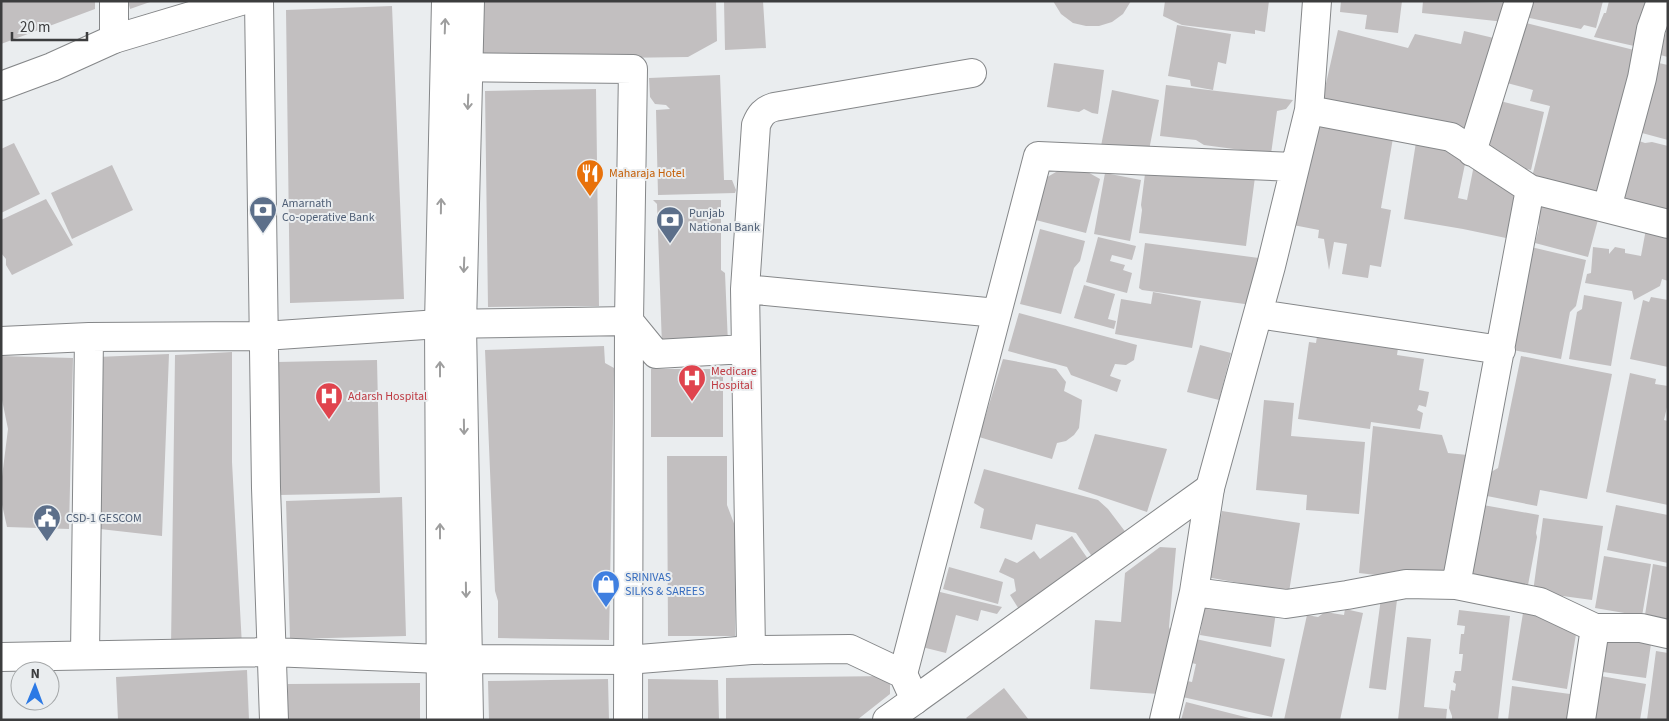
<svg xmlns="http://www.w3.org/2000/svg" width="1669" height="721" font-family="'Source Sans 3',sans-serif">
<rect width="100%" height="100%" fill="#eaedef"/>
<path fill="#c2bfc0" d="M1,1H95V9L1,44Z
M128,1H150V2L130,9Z
M481,1H716L717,41L688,57L481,60Z
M724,1H763L766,48L725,50Z
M1053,1H1131L1123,14L1112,22L1099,26H1086L1073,23L1061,14Z
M1165,1H1269L1265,32L1255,30V34L1182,25L1163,16Z
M1341,1H1402L1398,33L1365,29L1367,15L1340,12Z
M1423,1L1508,3L1505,22L1422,13Z
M1528,1H1603L1596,28L1584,25L1581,29L1525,17Z
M1609,1H1655L1643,48L1594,37L1604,13H1606Z
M392,6L404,299L290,303L286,10Z
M1522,22L1638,51L1603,203L1532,177L1550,106L1530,101L1533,90L1507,83Z
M1177,25L1231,34L1226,64L1218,62L1213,90L1191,86L1190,80L1168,76Z
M1667,28H1668V57L1660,55Z
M1338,30L1408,48L1415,34L1461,44L1464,31L1498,39L1467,137L1321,106Z
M1654,62L1668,65V140L1642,133Z
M1054,63L1104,70L1098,114L1092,113L1084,109L1079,112L1047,107Z
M720,75L724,180H732L736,190L735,193L658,195L656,110L670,109L666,105L655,104L650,97L649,78Z
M1166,85L1293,100L1286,109L1277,111L1271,154L1204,145L1196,140L1160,136Z
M596,89L599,306L488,307L485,91Z
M1112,90L1159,100L1148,155L1101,146Z
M1492,99L1544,112L1531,170L1492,161L1478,144Z
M1323,119L1393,138L1381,208L1391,210L1381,267L1370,265L1368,278L1342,274L1347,244L1334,242L1329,270L1324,239L1318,238L1319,230L1293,225L1313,130L1321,127Z
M1639,141L1645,143L1652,142L1668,146V220L1621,208Z
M1416,142L1452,147L1465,164L1458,198L1467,200L1473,170L1477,162L1521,189L1516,226L1508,229L1506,238L1463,229L1404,219Z
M14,143L40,194L1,213V149Z
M1068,161L1100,179L1086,233L1028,218L1037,183L1056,172Z
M112,165L133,210L72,239L51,193Z
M1146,166L1255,177L1246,246L1139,233L1142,210L1141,205Z
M1105,173L1141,180L1130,241L1094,234Z
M46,199L73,245L12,275L6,265V259L1,253V220Z
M653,200H721V270L725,273L728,344L662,346L657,204Z
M1539,200L1599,216L1588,257L1535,243L1539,227Z
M1040,229L1085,241L1080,261L1074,268L1061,314L1020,304Z
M1646,229L1668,233V281L1662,279L1660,286L1634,300L1632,291L1585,283L1587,274L1591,273L1593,247L1609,249V254L1615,247L1625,249V253L1641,256Z
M1098,237L1136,246L1132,260L1112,255L1110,261L1125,265L1123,270L1132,273L1127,293L1086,282Z
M1145,243L1259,258L1252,305L1142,290L1139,288Z
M1531,247L1586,260L1576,306L1570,312L1561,359L1513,350Z
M1084,285L1115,294L1108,319L1116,321L1114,329L1074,318Z
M1153,292L1201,301L1192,348L1115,334L1121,299L1151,304Z
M1584,295L1622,302L1611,366L1569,359L1577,312L1582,309Z
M1651,297L1668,300V367L1630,359L1643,300L1649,302Z
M1019,313L1137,345L1134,360L1126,365L1115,364L1110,376L1121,380L1117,392L1071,375L1067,367L1008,351Z
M1318,330L1399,341L1397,355L1424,359L1419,390L1429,392L1426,407L1419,405L1417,410L1423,413L1420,429L1371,422L1370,429L1298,419L1309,342L1316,343Z
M1200,345L1231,353L1219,400L1187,392Z
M604,346L605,363L614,368L609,640L498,638V601L495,591L485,350Z
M232,352V462L242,646L171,647L175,355Z
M169,354L162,536L100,529L97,357Z
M1,356L73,358L69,529L7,527L1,500V485L8,429L1,395Z
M1521,356L1612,374L1587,499L1540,490L1537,506L1487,496L1491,472L1498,468Z
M1003,359L1056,369L1066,382L1064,391L1082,400L1079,428L1074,435L1066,441L1057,443L1052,459L979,437Z
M377,360L380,493L279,495L277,362Z
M651,369H723V437H651Z
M1630,373L1656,379L1655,384L1668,386V403L1664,420L1668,421V505L1606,492Z
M1264,400L1294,403L1291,436L1365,442L1359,514L1306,510L1307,495L1256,490Z
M1373,426L1442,435L1448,453L1477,456L1445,583L1359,573Z
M1095,434L1167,449L1147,512L1078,489Z
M667,456H727V505L735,526V636H668Z
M984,469L1098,500L1108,509L1127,534L1093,558L1076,533L1036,524L1032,540L980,528L984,509L974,503Z
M402,497L406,636L290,639L286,501Z
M1483,505L1539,515L1536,533L1537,537L1528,585L1470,574Z
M1616,505L1668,515V563L1607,550Z
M1222,511L1300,523L1289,592L1201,576L1209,536H1217Z
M1543,518L1603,526L1592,600L1533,592Z
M1072,536L1088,559L1022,614L1010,595L1016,591L1014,579L999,572L1005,558L1017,563L1034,551L1040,559Z
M1160,547L1176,548L1169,627L1175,641L1158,694L1090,689L1095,620L1121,622L1125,573Z
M1604,556L1651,564L1642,616L1595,608Z
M1653,564L1668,567V619L1645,615Z
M949,567L1003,582L998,604L943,589Z
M936,591L1002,607L997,614L981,610L978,621L956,615L946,653L922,647Z
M1381,598L1397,600L1386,690L1369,688Z
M1205,601L1276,612L1271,647L1200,635Z
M1345,609L1363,613L1340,720H1284L1307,615L1318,617L1325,612L1344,615Z
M1459,610L1510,616L1498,720H1452V716L1449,708L1451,690L1455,691L1456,684L1453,682L1455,671H1461L1463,654H1459L1461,634H1464L1465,626L1457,625Z
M1523,613L1578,622L1567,689L1512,680Z
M1608,632L1652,637L1646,678L1603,672Z
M1187,637L1285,659L1272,717L1178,696L1182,680L1192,682L1196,664L1182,661Z
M1407,637L1431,639L1424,707L1447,709L1446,720H1398Z
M1656,651L1668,653V720H1647Z
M247,670L249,720H118L116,677Z
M1595,675L1646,684L1640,720H1602L1588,717Z
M890,676V694L857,720H726V678Z
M608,679L609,720H489L488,681Z
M648,679L718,680L719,720H648Z
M420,683V720H288V684Z
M1512,686L1570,694L1567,720H1508Z
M1004,688L1029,720H968L966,718Z
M1186,702L1253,719V720H1181Z"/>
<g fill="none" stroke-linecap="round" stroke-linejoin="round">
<g stroke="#858789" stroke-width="30">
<path id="minor" d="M114,1V39
M259,1L266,488L274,720
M445,67L633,69L629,321L628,720
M1309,110L1451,137L1530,189L1668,224
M1472,152L1519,1
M1607,208L1642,78L1651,29L1661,1
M745,289L756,125C760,115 764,110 774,107L972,73
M1258,314L1501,350
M1,341L89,337L264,336L439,324L629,321L656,354L746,349
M1456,585L1530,189
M1194,592L1286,604L1347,595L1406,584L1456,585L1540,602L1595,628H1641L1668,634
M751,650L745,289L997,313
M85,655L89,337
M1,657L271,652L441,659
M903,674L1038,156L1295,167
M887,720L915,700
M1164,720L1194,592L1210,488L1271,266L1309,110L1317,1
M1581,720L1595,628"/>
</g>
<g stroke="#858789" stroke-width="30">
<path id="major" d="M1,86L52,67L114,39L241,1
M441,659L627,660L751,650L850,649L903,674L915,700L1210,488
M441,720L439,324L446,1
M469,720L462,325L470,1"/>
</g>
<use href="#minor" stroke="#fff" stroke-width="28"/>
<use href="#major" stroke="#fff" stroke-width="28"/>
</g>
<defs><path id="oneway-shaft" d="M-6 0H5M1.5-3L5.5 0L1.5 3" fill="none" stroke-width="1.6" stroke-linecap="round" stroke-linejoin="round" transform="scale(1.25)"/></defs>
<g stroke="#9e9e9e">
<use href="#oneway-shaft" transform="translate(445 26) rotate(-88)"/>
<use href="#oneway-shaft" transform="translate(468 102) rotate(92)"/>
<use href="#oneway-shaft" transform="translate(441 206) rotate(-89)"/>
<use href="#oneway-shaft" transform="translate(464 265) rotate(92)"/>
<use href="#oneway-shaft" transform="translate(440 369) rotate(-90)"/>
<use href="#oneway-shaft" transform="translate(464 427) rotate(89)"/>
<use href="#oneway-shaft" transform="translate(440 531) rotate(-90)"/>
<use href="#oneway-shaft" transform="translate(466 590) rotate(89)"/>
</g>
<defs>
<g id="restaurant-pin" transform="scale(1.4375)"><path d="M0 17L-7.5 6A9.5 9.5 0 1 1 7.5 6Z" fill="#e8710a" stroke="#eaedef"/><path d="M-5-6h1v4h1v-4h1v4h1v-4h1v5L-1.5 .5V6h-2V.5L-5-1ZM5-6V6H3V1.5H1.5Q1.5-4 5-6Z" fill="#fff"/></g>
<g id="bank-pin" transform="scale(1.4375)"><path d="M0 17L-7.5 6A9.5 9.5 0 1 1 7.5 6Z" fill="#5c6f8a" stroke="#eaedef"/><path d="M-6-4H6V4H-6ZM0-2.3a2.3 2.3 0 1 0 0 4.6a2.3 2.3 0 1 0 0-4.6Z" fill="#fff"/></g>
<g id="hospital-pin" transform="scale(1.4375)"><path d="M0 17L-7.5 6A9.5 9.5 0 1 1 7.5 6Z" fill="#e0444e" stroke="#eaedef"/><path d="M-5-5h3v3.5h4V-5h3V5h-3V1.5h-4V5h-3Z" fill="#fff"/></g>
<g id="civic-pin" transform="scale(1.4375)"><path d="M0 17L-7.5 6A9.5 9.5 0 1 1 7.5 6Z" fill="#5c6f8a" stroke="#eaedef"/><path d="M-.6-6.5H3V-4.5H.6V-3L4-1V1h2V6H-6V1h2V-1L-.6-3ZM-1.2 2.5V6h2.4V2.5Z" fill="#fff"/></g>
<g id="shop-pin" transform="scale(1.4375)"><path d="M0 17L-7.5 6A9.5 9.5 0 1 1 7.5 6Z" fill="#3f7fe0" stroke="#eaedef"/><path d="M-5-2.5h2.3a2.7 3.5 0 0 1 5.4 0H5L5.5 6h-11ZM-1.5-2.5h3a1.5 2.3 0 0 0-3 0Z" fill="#fff"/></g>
</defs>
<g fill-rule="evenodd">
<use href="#restaurant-pin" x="590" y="173"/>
<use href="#bank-pin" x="263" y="210"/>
<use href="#bank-pin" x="670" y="220"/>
<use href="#hospital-pin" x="692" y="378"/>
<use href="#hospital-pin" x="329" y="396"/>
<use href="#civic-pin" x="47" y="518"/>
<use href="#shop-pin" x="606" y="584"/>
</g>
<g text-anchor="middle" stroke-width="4" stroke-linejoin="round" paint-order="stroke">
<g font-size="12" fill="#c56008" stroke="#eaedef" text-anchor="start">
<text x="609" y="177">Maharaja Hotel</text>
</g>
<g font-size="12" fill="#4e5e75" stroke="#eaedef" text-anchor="start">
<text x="282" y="207">Amarnath<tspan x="282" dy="14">Co-operative Bank</tspan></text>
<text x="689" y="217">Punjab<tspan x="689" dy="14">National Bank</tspan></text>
<text x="66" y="522">CSD-1 GESCOM</text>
</g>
<g font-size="12" fill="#be3a42" stroke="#eaedef" text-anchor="start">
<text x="711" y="375">Medicare<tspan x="711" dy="14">Hospital</tspan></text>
<text x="348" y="400">Adarsh Hospital</text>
</g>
<g font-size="12" fill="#366cbe" stroke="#eaedef" text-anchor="start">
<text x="625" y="581">SRINIVAS<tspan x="625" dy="14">SILKS &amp; SAREES</tspan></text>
</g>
</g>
<rect width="1669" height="721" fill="none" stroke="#3c3d3e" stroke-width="5"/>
<g transform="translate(35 686) rotate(1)"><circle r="24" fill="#eaedef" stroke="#a4a7a8"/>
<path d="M0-4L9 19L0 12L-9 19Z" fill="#2b79e5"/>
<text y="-8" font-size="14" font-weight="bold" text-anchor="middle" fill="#3c3d3e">N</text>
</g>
<path d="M12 32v8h75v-8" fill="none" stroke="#3c3d3e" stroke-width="2.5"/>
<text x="20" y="32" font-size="15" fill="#3c3d3e" stroke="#eaedef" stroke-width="4" paint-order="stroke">20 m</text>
</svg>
